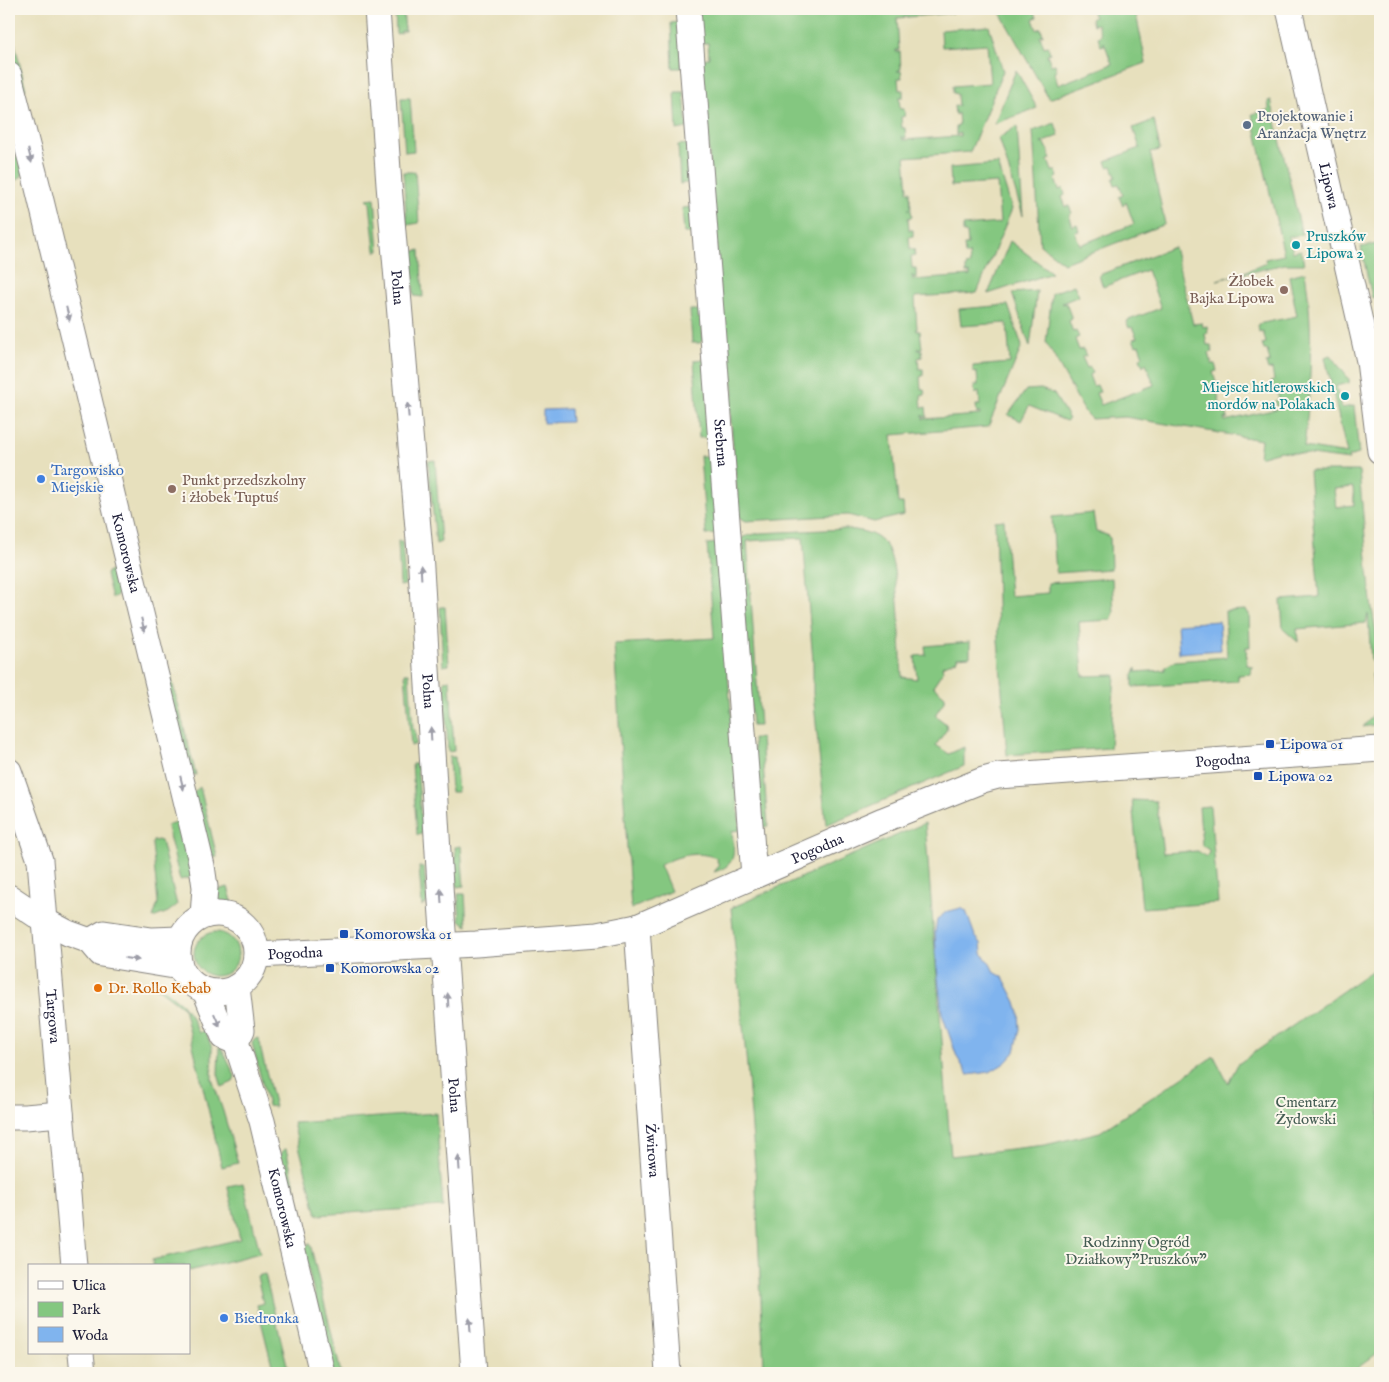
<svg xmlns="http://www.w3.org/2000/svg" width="1389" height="1382" font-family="'IM FELL English',serif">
<rect width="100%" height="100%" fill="#fbf7ec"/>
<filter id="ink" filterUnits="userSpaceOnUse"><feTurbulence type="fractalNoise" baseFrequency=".02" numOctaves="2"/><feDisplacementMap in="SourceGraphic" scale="10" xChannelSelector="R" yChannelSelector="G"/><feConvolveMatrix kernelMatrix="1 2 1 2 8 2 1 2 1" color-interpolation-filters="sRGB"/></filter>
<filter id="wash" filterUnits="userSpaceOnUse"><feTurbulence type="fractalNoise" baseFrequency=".0096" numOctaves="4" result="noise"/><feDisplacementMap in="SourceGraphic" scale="20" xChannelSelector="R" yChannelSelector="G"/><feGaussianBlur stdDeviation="1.12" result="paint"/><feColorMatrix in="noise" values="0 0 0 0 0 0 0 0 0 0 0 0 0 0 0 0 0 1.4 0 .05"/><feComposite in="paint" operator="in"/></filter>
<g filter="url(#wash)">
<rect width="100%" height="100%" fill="#e7e0bd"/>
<path fill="#84c780" stroke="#53745e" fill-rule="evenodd" d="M395,9H403L405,31H401V33L396,34Z
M698,9H953V13L897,18L899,50H896V52H900L901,69L897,71H901L902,78H898L899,90H903V97H899L900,109H904L905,116L901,117L902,128H905L906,138H903L902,136L903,140L960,136V133L956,135V126L959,125L958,113L955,115L954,106H958L957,94L953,93V86L990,83L987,44L942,47L941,30L989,26L1003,71L970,152L905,157L908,189L906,191H910L911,209H908L911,210L912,217L908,218L909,230H913V236L909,237L910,249H914L915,256H911L912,268H916V278H914L912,275L913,280L970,276V273L966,274V266L970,265L969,253L968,255H965L964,245H968L967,233H963V226L1000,223L997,183L951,186L950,168L998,164L1012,209L977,293L915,297L917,329H916L917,331H920L922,348L918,349V350H922V357L918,358L919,369H923V376L920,377L921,389H924L925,395L921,396L922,408L926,407L927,417H924L923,415V419L980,415V412L977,414L976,405H980L979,392L975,394L974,385H978L977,373L973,372V366L1010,363L1007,323L961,326L959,309L1008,305L1022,346L988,427L892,435L898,503H903L904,515L874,522L848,515L746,521L739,517L729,398L734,394L732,377H726L702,59L709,58L708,43H701Z
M998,9H1029L1031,12L1034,11L1037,17L1033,19L1037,30L1041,28L1043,35L1040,36L1044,47L1048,46L1050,53L1047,54L1051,65L1055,64L1057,71L1054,72L1058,85L1112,64L1104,42V45L1101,46L1098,37L1101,35L1097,24L1093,25L1091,19L1094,17L1091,9H1135L1146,63L1049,99Z
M679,22L682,68H673L671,23Z
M13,36L26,90L20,88L9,42Z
M1016,70L1037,108L994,124Z
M675,92H684L687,128L677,130Z
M401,98H410L414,151L405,152Z
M1271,100L1302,235L1289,237L1293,252L1301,250L1304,264H1285L1217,280L1242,273L1266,263L1265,259L1284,255L1252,114L1269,110L1268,101Z
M1154,120L1160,150L1150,152L1165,224L1064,263L1040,245L1033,131L1055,123L1059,136L1041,143L1042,144L1045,143L1051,159L1048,160L1052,171H1056L1058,177L1055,179L1059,190L1063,188L1065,195L1062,197L1066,207L1069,206L1072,213L1069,215L1073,226L1077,224L1079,231L1075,232L1080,245L1134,224L1126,202L1123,206L1119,197L1123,195L1119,184L1115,185L1113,179L1116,177L1112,166L1108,167L1106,161L1140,148L1133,128Z
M1017,126L1023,216L999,138Z
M688,144L691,182L680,184L678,145Z
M21,156L23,174L20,178L11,183L9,175V159Z
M403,172H415L419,223L407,225Z
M375,198L379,251H375L370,203L366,199Z
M690,207L693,210L695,233H684L682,208Z
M1010,241L1052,273L988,294Z
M1377,244L1380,264V296L1372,298L1361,247Z
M1174,247L1193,324L1202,323L1203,327L1207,326L1208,333L1205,334L1207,345H1211L1213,352L1209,353L1212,364H1215L1217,371L1213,372L1216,383H1220L1221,389L1217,391L1222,412L1226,411L1228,418L1224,419L1225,421L1281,408L1280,406L1277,407L1275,401L1279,399L1276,388H1272L1271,382L1274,381L1272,369L1268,370L1266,363L1270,362L1267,350H1264L1262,344L1266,343L1263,331L1259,332L1258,324L1297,316L1289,276L1305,272C1314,331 1311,388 1304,447L1347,454L1325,357L1330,355L1349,379V383L1336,386L1341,408L1354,406L1359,454L1348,457L1349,460L1280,451L1259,457L1261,440L1125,417L1091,419L1086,414L1046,342L1052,293L1074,285L1079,296L1062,303L1063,304L1066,303L1072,319L1069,321L1073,332L1076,331L1079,337L1075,339L1079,350L1083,349L1086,356L1082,357L1087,368L1090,367L1093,373L1089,375L1093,386L1097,385L1100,392L1096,393L1101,405L1154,385L1146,363L1143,366L1140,358L1143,356L1139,345L1136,346L1133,339L1137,338L1132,327L1129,328L1126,321L1161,308L1147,270L1103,287L1099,275Z
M420,250L423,297L414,296L411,252Z
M1037,291L1030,347L1012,293Z
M690,310H698L701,313L703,340L700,343H692Z
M704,359L711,437L699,438L694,360Z
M1041,389L1054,394L1069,419L1066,421L1029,406L1021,421L1008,415L1026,390Z
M700,456H712L717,534L706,535Z
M435,460L441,542L436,544L428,461Z
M1309,471H1359L1371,602L1380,659L1371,662L1368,614L1366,623L1297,629L1298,642L1283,629L1281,600L1319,597ZM1353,487L1354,505L1336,507L1334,489Z
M1093,513L1096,532L1107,535L1110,538L1111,569L1056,573L1052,517Z
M1004,520L1010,596L1048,593V583L1112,578L1114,613L1111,620L1079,622L1083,676L1115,675L1110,748L1007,755L998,640L995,521Z
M846,529C860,530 876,533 885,544C900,563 900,650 902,677L917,679L915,656L926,655L925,646L970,642V656L957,657V660L942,666L943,671L933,686L945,696V700L935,715L946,724L947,729L936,745L949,754L964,747V766L826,825L813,693V661L803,538L747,541L760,726H752L739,543L743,537L759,533Z
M398,541H402L405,585L400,586Z
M718,543L740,830L732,831C734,852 738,865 714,872L719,866L716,858C697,850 677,856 660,865L671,891L631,909L614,644L714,638L707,544Z
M122,568L123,589L116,596L112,598L106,575L107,572Z
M440,607H445L449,665L443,666Z
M1246,610L1249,614L1250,647H1246L1247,665L1252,666L1251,674L1238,675V681L1133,687V675L1136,668V672L1165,670V667L1175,661L1227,657L1225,611Z
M169,669L196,775L188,774L164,674Z
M405,673H409L413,729L415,730L416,744L411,746Z
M1380,673V724L1363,727L1376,712L1372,674Z
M450,680L454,751L448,752L444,681Z
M761,738L768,826L760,828L753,739Z
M449,757H455L458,792H451Z
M412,764H417L422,834L417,835Z
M200,787L217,857L213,858L208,856L193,793Z
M1132,800L1156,801L1163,853L1198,851L1206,857L1210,851L1202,845L1199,807L1210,806L1218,903L1142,908Z
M183,820L196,876L180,880L167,827L169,824Z
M925,823L951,1156L1045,1145L1100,1132L1214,1056L1228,1083L1238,1064L1380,965V1351L1351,1373H755V1370L764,1368L755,1166L747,1066L731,908Z
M158,840L161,841L177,905L168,912L153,918L158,903L152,844L153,841Z
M461,846L464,886L457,887L455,847Z
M419,867H424L427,903L422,906Z
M228,887L234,908L213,905L214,891Z
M458,894H465L467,926L460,920Z
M194 954a22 22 0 1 1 44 0a22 22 0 1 1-44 0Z
M156,983L182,1004L192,1018L199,1033L205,1030L212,1048V1079L223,1111L238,1163L222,1167L184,1008L156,987Z
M258,1038L275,1107L268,1106L252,1043L255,1039Z
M219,1047H221L235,1076L233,1082L222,1087L218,1074Z
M436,1113L443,1207L317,1215L293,1123Z
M284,1149H286L306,1230L297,1226L280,1156Z
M243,1183L260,1253L189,1271V1266H153L152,1260L240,1239L228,1188V1186Z
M310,1243L341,1373H333L304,1251L308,1244Z
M265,1274L289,1373H274L257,1305L263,1303L257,1276Z"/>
<path fill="#80b4ee" stroke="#516b94" d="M570,409L571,422L543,423V410Z
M1219,621L1221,650L1179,653L1177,624Z
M961,908L966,911L975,936L981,943L982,953L990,964L994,972L1003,977L1016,1002L1019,1013L1020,1029L1015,1052L1005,1063L990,1072L968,1075L957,1057L942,1014L937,968L935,932L937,920L946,912Z"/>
</g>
<g filter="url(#ink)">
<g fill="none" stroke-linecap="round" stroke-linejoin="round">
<g stroke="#84817c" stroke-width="27">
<g id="minor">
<path id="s1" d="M377,9L389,185L420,552L441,902L474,1373"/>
<path id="s2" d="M688,9L754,876"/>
<path id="s3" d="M1289,9L1369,361L1380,451"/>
<path id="s4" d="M9,75L37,184L202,866L205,887L203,916"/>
<path id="s5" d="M9,771L40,860L45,921L74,1266"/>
<path d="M9,897L45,921L68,933L90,941L101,954L180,967"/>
<circle cx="217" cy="953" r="39"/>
<path id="s6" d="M637,927L668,1373"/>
<path d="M90,941L104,933L152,940L180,939"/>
<path id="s7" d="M257,955L476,944L597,935L637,927L883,820L983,780L998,776L1380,749"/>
<path id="s8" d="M237,987L242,1030L236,1042L262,1121L322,1373"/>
<path d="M205,991L224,1037L236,1042"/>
<path d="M9,1117H25L61,1114"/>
<path d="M81,1353L83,1373"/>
</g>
</g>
<use href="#minor" stroke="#fff" stroke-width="25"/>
</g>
<defs><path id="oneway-solid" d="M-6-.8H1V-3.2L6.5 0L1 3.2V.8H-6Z" transform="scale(1.25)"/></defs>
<g fill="#9c9ca7">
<use href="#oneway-solid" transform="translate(30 156) rotate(76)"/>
<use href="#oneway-solid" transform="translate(68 314) rotate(76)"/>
<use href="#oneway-solid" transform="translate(408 410) rotate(-95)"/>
<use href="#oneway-solid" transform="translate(421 572) rotate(-93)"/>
<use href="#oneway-solid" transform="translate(143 625) rotate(76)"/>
<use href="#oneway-solid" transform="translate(431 734) rotate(-93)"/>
<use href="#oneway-solid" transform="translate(182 783) rotate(76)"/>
<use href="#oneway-solid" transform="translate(441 896) rotate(-94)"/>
<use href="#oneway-solid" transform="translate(132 959) rotate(8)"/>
<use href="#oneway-solid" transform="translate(448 1000) rotate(-93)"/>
<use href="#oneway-solid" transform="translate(217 1020) rotate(66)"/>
<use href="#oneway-solid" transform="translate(459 1163) rotate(-94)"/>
<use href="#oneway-solid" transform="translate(470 1325) rotate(-94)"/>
</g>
</g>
<circle fill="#5c6f8a" stroke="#fbf7ec" stroke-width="2" cx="1247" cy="125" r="5"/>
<g fill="#0f9aa8" stroke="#fbf7ec" stroke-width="2">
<circle cx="1296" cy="245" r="5"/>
<circle cx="1345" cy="396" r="5"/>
</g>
<g fill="#8d6e63" stroke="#fbf7ec" stroke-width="2">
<circle cx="1284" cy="290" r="5"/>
<circle cx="172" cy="489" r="5"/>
</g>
<g fill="#3f7fe0" stroke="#fbf7ec" stroke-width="2">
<circle cx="41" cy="479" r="5"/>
<circle cx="224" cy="1318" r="5"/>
</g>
<g fill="#1a4fb4" stroke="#fbf7ec" stroke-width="2">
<rect x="1265" y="739" width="10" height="10" rx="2.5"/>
<rect x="1253" y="771" width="10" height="10" rx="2.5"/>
<rect x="339" y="929" width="10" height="10" rx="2.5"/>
<rect x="325" y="963" width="10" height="10" rx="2.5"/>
</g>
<circle fill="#e8710a" stroke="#fbf7ec" stroke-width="2" cx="98" cy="988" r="5"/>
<g text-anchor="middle" stroke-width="4" stroke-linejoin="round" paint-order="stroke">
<g font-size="15" fill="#4e5e75" stroke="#fbf7ec" text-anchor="start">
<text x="1257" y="121">Projektowanie i<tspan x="1257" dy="17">Aranżacja Wnętrz</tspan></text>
</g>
<g font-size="15" fill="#22223b" stroke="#fbf7ec">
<text dy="5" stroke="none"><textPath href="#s3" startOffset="181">Lipowa</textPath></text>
<text dy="5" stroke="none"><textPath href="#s1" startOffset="279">Polna</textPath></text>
<text dy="5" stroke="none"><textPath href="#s2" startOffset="435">Srebrna</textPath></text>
<text dy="5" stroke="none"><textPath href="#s4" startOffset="492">Komorowska</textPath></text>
<text dy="5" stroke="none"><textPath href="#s1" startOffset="684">Polna</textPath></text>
<text dy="5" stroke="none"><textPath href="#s7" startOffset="998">Pogodna</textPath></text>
<text dy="5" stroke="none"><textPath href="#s7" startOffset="578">Pogodna</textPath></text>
<text dy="5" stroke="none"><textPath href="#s7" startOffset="38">Pogodna</textPath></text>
<text dy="5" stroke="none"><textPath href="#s5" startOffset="251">Targowa</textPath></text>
<text dy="5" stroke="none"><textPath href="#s1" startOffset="1089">Polna</textPath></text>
<text dy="5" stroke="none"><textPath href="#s6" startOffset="224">Żwirowa</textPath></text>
<text dy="5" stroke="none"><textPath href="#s8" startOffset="229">Komorowska</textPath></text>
</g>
<g font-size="15" fill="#0d838f" stroke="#fbf7ec" text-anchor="start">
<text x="1306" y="241">Pruszków<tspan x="1306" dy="17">Lipowa 2</tspan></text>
<text x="1335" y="392" text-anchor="end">Miejsce hitlerowskich<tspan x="1335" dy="17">mordów na Polakach</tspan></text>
</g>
<g font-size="15" fill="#785e54" stroke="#fbf7ec" text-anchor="end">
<text x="1274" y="286">Żłobek<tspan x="1274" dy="17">Bajka Lipowa</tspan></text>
<text x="182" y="485" text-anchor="start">Punkt przedszkolny<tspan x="182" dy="17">i żłobek Tuptuś</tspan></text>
</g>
<g font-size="15" fill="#366cbe" stroke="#fbf7ec" text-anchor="start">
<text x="51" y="475">Targowisko<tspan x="51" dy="17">Miejskie</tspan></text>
<text x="234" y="1323">Biedronka</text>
</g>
<g font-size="15" fill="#164399" stroke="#fbf7ec" text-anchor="start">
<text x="1280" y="749">Lipowa 01</text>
<text x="1268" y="781">Lipowa 02</text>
<text x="354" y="939">Komorowska 01</text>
<text x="340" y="973">Komorowska 02</text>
</g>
<g font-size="15" fill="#c56008" stroke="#fbf7ec" text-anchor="start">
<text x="108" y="993">Dr. Rollo Kebab</text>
</g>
<g font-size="15" fill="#445c53" stroke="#fbf7ec">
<text x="1306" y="1107">Cmentarz<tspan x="1306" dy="17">Żydowski</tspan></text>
<text x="1136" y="1247">Rodzinny Ogród<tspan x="1136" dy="17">Działkowy"Pruszków"</tspan></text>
</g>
</g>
<rect width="1389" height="1382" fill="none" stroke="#fbf7ec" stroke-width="30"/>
<rect x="28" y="1264" width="162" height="90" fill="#fbf7ec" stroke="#a4a2a5"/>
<rect x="38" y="1281" width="25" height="8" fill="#ffffff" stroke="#a4a2a5"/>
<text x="72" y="1290" font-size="15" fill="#22223b">Ulica</text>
<rect x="38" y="1302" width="25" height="15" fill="#84c780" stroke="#a4a2a5"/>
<text x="72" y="1314" font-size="15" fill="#22223b">Park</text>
<rect x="38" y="1327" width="25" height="15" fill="#80b4ee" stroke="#a4a2a5"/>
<text x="72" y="1340" font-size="15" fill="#22223b">Woda</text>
</svg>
